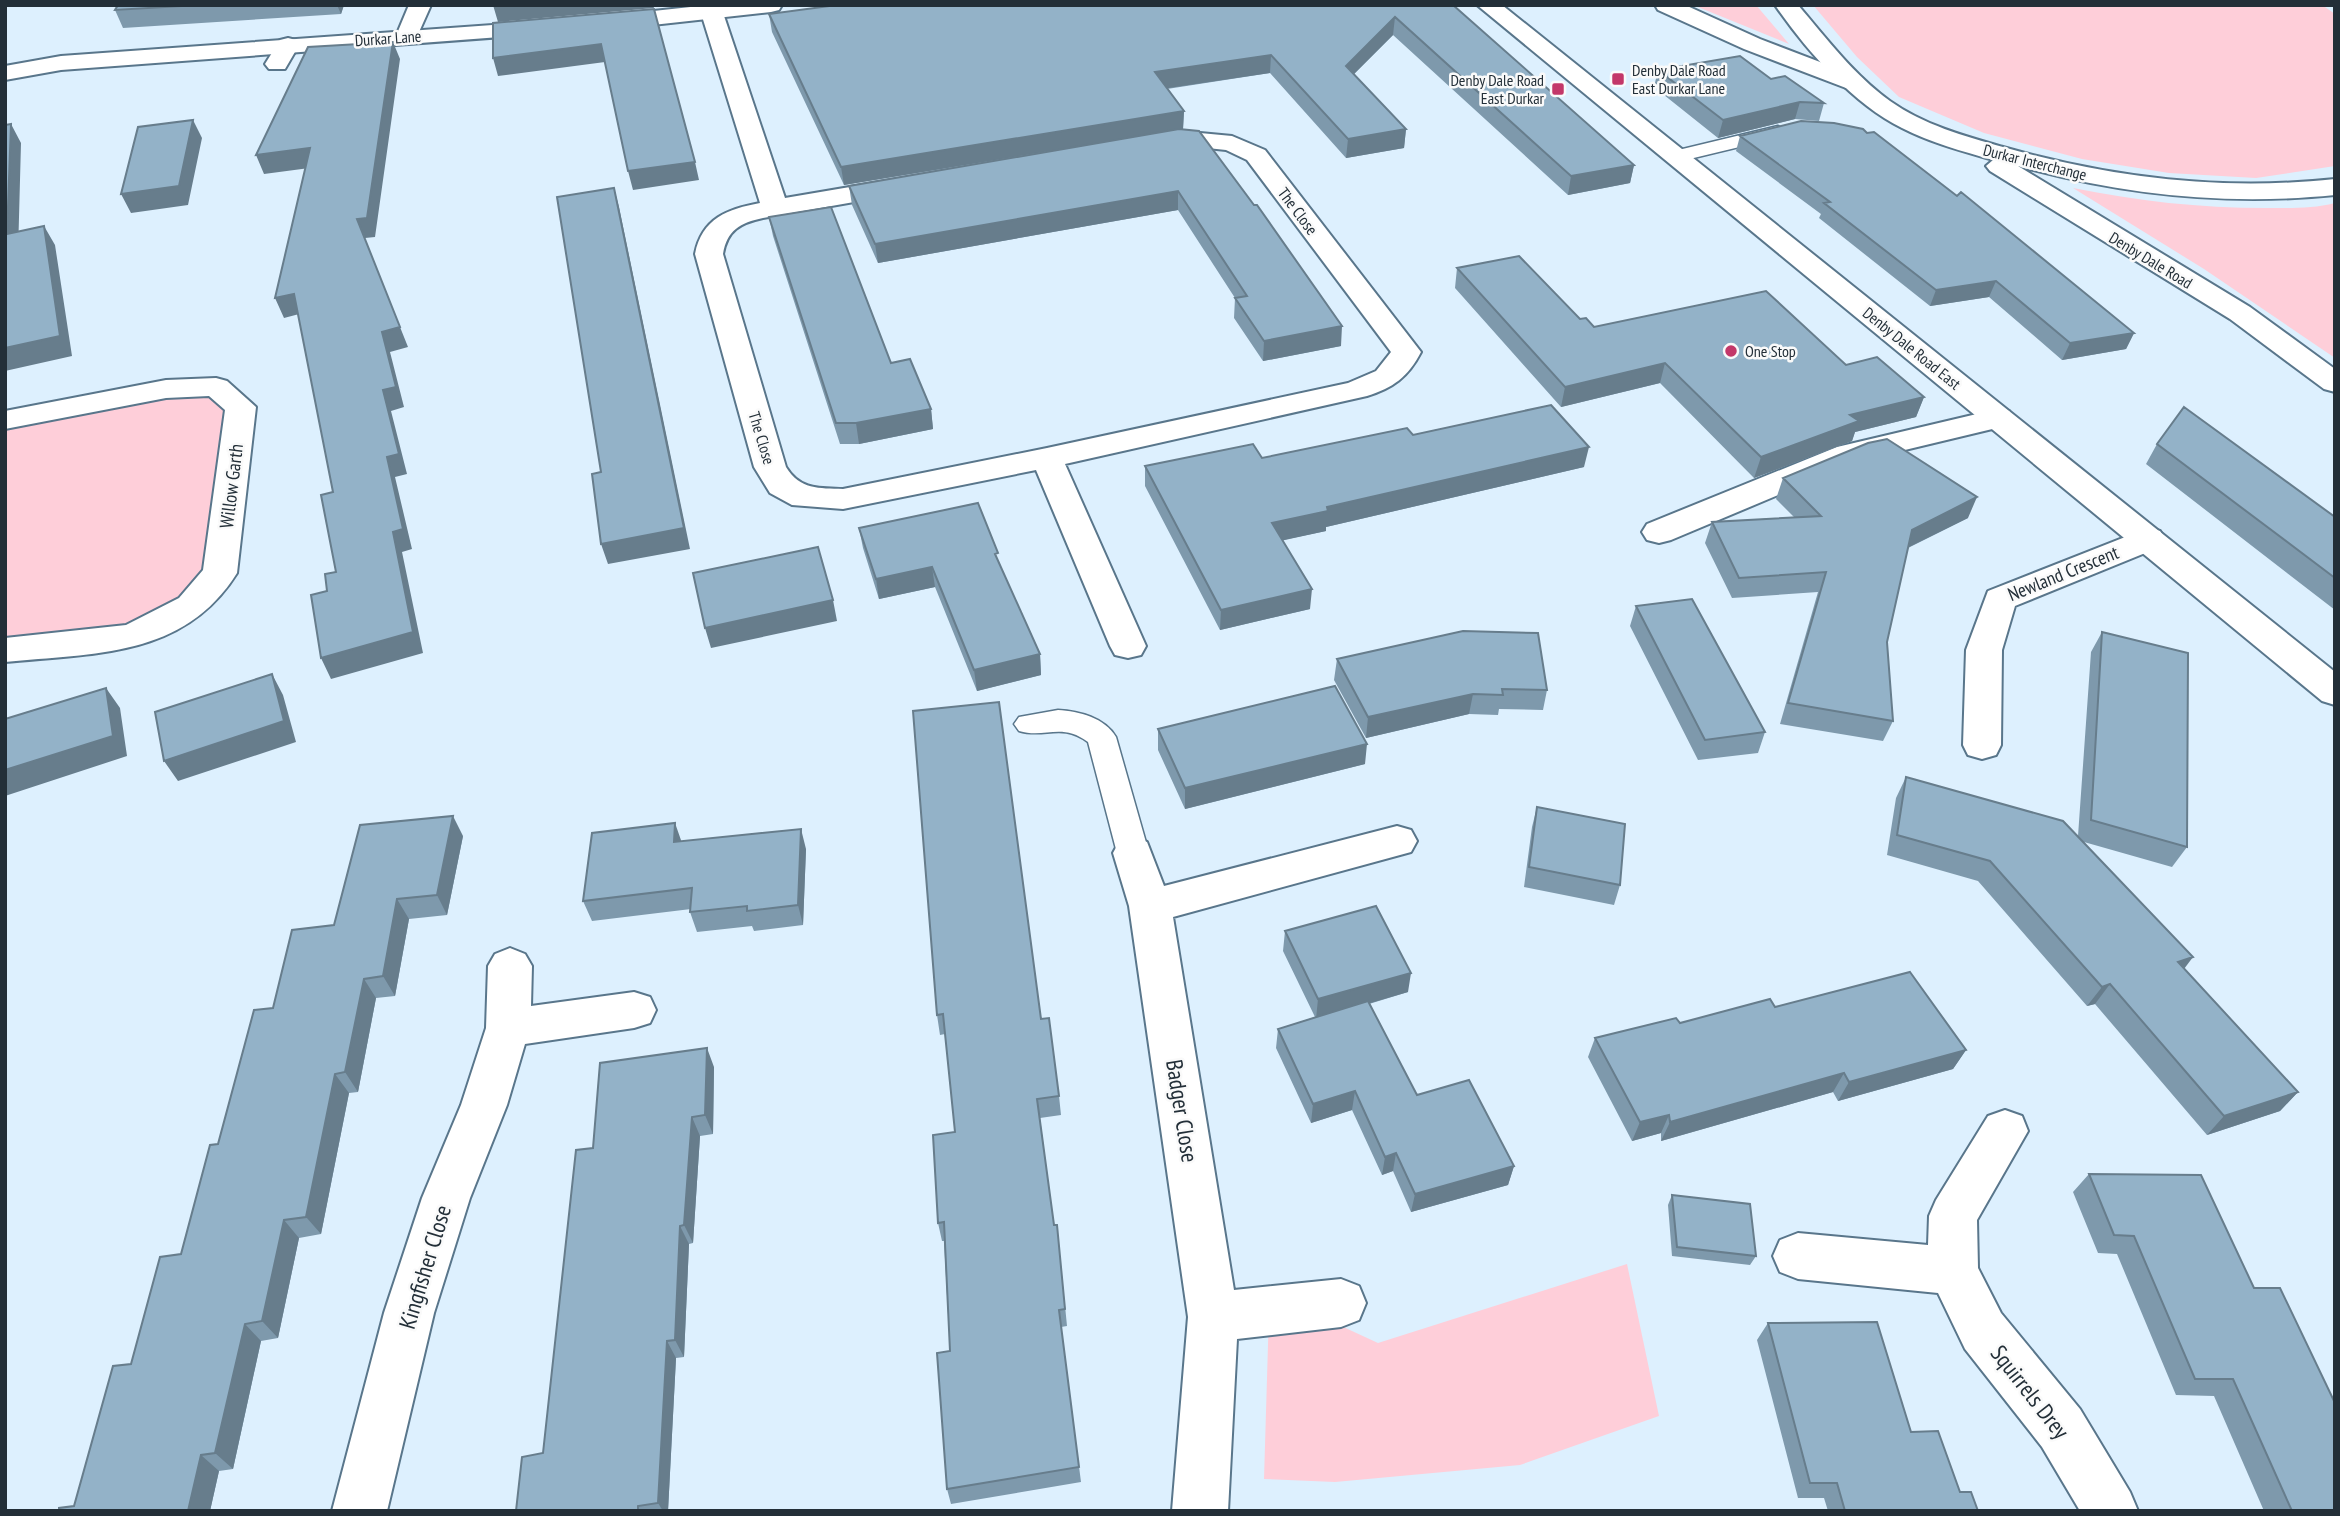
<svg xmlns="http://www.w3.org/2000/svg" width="2340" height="1516" font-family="'PT Sans Narrow',sans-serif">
<rect width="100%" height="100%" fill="#ddf0fe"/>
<path fill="#feced9" d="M1693,5H1756L1789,44Z
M1813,5H2322L2335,14V166L2256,178L2169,173L2082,159L1984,133L1899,97L1857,57Z
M2073,188C2137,201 2200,208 2265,208C2289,208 2312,209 2335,203V358L2204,269Z
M216,387L241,407L220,573L133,636L5,650V420Z
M1627,1264L1659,1416L1520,1465L1335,1482L1264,1479L1269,1311L1300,1307L1378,1343Z"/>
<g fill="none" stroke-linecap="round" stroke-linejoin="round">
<g stroke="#59768b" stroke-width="3">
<path id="service" d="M1778,126L1788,132L1785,136L1677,162L1667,156L1670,152Z
M1058,710C1079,711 1105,718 1116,737L1149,853L1144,862L1133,865L1122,862L1117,853L1088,742C1061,722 1045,739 1019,731L1014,724L1019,717Z"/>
</g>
<g stroke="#59768b" stroke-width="4">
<path id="minor" d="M409,5H431L415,41H399L396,36Z
M712,6L720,8L723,13L785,198L1179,131L1232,136L1265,150L1421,352C1408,377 1393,388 1367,396L1065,464L1146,646L1141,655L1128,658L1115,655L1110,646L1036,470L843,509L792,505L770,493L754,467L695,254C702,218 728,209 760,203L701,13L704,8ZM1179,145L1226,150L1247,160L1391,352L1376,371L1348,383L1047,448L843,489C819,488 800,490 786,467L723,254C727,230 740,223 763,218Z
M288,38L296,40L299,45L285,69H269L265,64L280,40Z
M216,378L227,381L256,407L237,573C184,658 94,653 5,662V638L126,625L179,598L203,570L225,410L209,396L166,398L5,429V411L166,380Z
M1998,409L2009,411L2013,418L2009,425L1859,461L1671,540L1659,543L1647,540L1642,532L1647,524L1837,447Z
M2148,528L2160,531L2165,539L2160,547L2015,606L2002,650L2001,745L1996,755L1982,759L1968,755L1963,745L1966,650L1988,591Z
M1397,826L1411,830L1417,841L1411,852L1173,917L1234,1290L1341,1279L1359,1286L1366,1303L1359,1320L1341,1327L1237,1339L1228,1511H1172L1188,1317L1129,906L1113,853L1119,842L1133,837L1147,842L1164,886Z
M510,948L525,954L532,966L531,1006L634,992L650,997L656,1010L650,1023L634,1028L525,1044L507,1105L470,1198L434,1313L387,1511H332L384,1313L422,1198L461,1105L486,1028L488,966L495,954Z
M2005,1110L2022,1116L2028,1131L1977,1220L1978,1268L2001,1313L2080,1409L2130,1492L2138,1511H2080L2042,1447L1965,1349L1938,1293L1798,1279L1780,1272L1773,1256L1780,1240L1798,1233L1928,1245L1929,1216L1936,1200L1988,1116Z"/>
</g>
<g stroke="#59768b" stroke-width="4">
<path id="tertiary" d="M709,5H782L779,10L771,12L607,30L599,28L596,23L599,18L607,16Z
M1477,5H1502L2335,672V705L2322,701Z
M547,21L555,23L558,28L555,33L61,70L5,80V66L61,56Z"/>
</g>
<g stroke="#59768b" stroke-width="4">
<path id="primary" d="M1775,5H1798C1827,39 1854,75 1890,101C1924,125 1964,136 2003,147C2113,178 2221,191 2335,179V195C2226,206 2123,195 2018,166L2250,307L2335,369V392L2324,389L2230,319L1990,171L1986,166L1993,160C1962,151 1931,143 1902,128C1853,104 1806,50 1775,5Z"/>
</g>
<g stroke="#59768b" stroke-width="4">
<path id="motorway" d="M1655,5H1685L1760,39L1862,78L1866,83L1862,88H1846L1744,49L1658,10Z"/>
</g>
<use href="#service" fill="#fff" fill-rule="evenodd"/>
<use href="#minor" fill="#fff" fill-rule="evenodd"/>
<use href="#tertiary" fill="#fff" fill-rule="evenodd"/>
<use href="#primary" fill="#fff" fill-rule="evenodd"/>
<use href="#motorway" fill="#fff" fill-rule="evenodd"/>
</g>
<path fill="#7e99ac" d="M118,5H344L341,14L123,28L115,10Z
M1453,5L1634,165L1630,183L1568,195L1393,35L1354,74L1406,129L1404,148L1346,158L1270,73L1167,89L1184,111L1183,129H1181L1341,346L1263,361L1234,318L1235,298L1178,210L878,263L852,205L849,186L1106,142L844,185L772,32L769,14Z
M1658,70L1771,79L1824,103L1819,121L1795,119L1718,138L1654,87Z
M1740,136L2134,333L2126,349L2062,360L1989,297L1930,306L1819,218L1821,214L1736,151Z
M769,217L931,409L933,429L859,444H840L773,236Z
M1457,268L1580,319L1594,327L1846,365L1924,397L1916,417L1855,432L1852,441L1754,478L1660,383L1561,407L1455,288Z
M1413,435L1584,467L1326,527V531L1283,540L1310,609L1220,630L1145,486V466L1262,458Z
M2157,444L2335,517V610L2146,464Z
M1783,478L1968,518L1908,548L1887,642L1893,721L1883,741L1780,724L1818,592L1732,598L1705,543L1712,522L1794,517L1776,499Z
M859,528L999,564L1040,654L1041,675L977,691L935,587L879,599L863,548Z
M1636,606L1765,732L1758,753L1698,760L1630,626Z
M2102,632L2187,847L2172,867L2084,842L2184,968L2298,1092L2280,1111L2207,1135L2095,1004L2087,1006L1978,881L1887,855L1896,798L1906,777L2078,836L2091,652Z
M1337,659L1547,690L1543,710L1499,709L1498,715L1469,714L1366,738L1334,680Z
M913,711L1041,1019L1059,1096L1061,1115L1040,1118L1054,1225H1057L1067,1326L1061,1327L1081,1482L951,1504L947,1489L950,1351L944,1241H942L938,1223L955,1132L945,1034L940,1035L937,1015Z
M1158,729L1365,764L1185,809L1158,750Z
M1537,807L1620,885L1614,905L1524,887L1532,827Z
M463,836L447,915L409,919L395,996L376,998L358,1092L349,1093L321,1234L299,1238L278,1338L261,1341L233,1469L219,1471L210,1511H59L74,1506L131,1364L181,1254L218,1144L273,1008L334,925Z
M682,842L806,849L803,925L754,931L752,926L697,932L690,912L691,909L592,921L583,901Z
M1285,931L1408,992L1369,1004L1417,1095L1514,1166L1508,1185L1411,1212L1393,1171L1382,1175L1352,1110L1311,1123L1276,1048L1278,1029L1315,1017L1283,951Z
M1775,1007L1966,1050L1953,1069L1838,1101L1833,1092L1661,1141V1133L1632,1141L1588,1057L1595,1038Z
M714,1067L713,1134L700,1136L693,1243L689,1244L684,1357L676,1358L668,1511H516L543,1453L593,1148Z
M2089,1174L2254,1288L2335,1511H2264L2214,1396L2176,1395L2117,1254L2098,1253L2073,1192Z
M1672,1195L1756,1256L1750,1265L1672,1256L1668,1205Z
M1768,1323L1911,1432L1960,1492L1978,1511H1828L1824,1498H1798L1757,1340Z"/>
<path fill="#677d8c" d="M337,5H344L341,14Z
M493,5H653L654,8L498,22Z
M1395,17L1393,35L1344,84L1346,66Z
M393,42L400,59L375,237L365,238L357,219Z
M601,44L605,62L498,76L493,58Z
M1271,55L1270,73L1155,90V72Z
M1800,102L1795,119L1718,138L1723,120Z
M1184,111L1183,129L844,185L841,167Z
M193,120L202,138L188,205L131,213L121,194Z
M11,124L21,143L18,254L7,234Z
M1406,129L1404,148L1346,158L1348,139Z
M310,148L317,167L264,174L256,155Z
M695,162L699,180L633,190L628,171Z
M1634,165L1630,183L1568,195L1571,176Z
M614,188L619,207L690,549L608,564L601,544Z
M1178,191V210L878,263L875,244Z
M44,226L55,245L72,356L5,371V348Z
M1996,281L1989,297L1930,306L1936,290Z
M294,294L303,313L284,318L275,298Z
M1342,326L1341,346L1263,361L1264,341Z
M400,327L408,347L390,352L404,407L391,411L407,474L395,477L412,549L402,552L423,653L331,679L321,658L393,532L387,457L383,390L382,332Z
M2134,333L2126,349L2062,360L2070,343Z
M1665,363L1660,383L1561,407L1565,387Z
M1924,397L1916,417L1855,432L1852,441L1754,478L1761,457L1850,415Z
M931,409L933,429L859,444L856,423Z
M1589,447L1584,467L1326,527V531L1271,543L1272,523L1327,507Z
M1977,497L1968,518L1903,550L1912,530Z
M932,567L935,587L879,599L876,579Z
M1312,589L1310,609L1220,630L1221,610Z
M833,600L837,621L711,648L705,628Z
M1040,654L1041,675L977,691L974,670Z
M272,674L283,695L296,742L178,781L164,761Z
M106,688L120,708L127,756L5,796V770Z
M1473,694L1469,714L1366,738L1368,717Z
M1367,744L1365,764L1185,809V788Z
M453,816L463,836L447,915L437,895Z
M675,823L682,843L674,842Z
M801,829L806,849L803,925L798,905Z
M397,899L409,919L395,996L383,976Z
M2193,957L2178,977V962Z
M1411,973L1408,992L1316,1019L1318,999Z
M364,979L376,998L358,1092L345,1072Z
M2110,984L2095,1004L2087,1006L2102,987Z
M707,1048L714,1067L713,1134L705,1115Z
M1966,1050L1953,1069L1838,1101L1849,1082Z
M1844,1073L1833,1092L1661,1141L1670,1122Z
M335,1074L349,1093L321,1234L306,1217Z
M1355,1091L1352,1110L1311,1123L1313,1104Z
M2298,1092L2280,1111L2207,1135L2224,1116Z
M1669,1115L1661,1133L1632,1141L1640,1122Z
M692,1117L700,1136L693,1243L684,1225Z
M1396,1153L1393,1171L1382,1175L1385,1157Z
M1514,1166L1508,1185L1411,1212L1415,1194Z
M284,1220L299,1238L278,1338L262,1321Z
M680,1226L689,1244L684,1357L675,1340Z
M245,1324L261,1341L233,1469L215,1453Z
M667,1341L676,1358L668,1511H663L658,1503Z
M201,1455L219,1471L210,1511H188Z"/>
<path fill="#93b2c8" stroke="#677d8c" stroke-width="2" d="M118,5H199L115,10Z
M837,5H1453L1634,165L1571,176L1395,17L1346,66L1406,129L1348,139L1271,55L1155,72L1184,111L841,167L769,14Z
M654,9L695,162L628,171L601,44L493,58V23Z
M393,42L367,218L357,219L400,327L382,332L396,387L383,390L399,454L387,457L403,529L393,532L413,632L321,658L311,595L327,591L325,574L336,572L321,495L333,492L294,294L275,298L310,148L256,155L308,47Z
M1740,56L1771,79L1785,76L1824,103L1800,102L1723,120L1658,70Z
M193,120L179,186L121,194L138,127Z
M1801,121L1834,123L1863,129L1867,133L1874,132L1957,196L1961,192L2134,333L2070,343L1996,281L1936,290L1824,203L1830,202L1740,136Z
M11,124L7,234L44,226L60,336L5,348V125Z
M1179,129L1199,131L1254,205H1257L1342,326L1264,341L1235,298L1247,296L1178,191L875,244L849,186Z
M614,188L684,528L601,544L592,474L601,472L557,197Z
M831,207L891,363L910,359L931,409L856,423H836L769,217Z
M1519,256L1580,319L1586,318L1594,327L1766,291L1846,365L1877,357L1924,397L1850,415L1859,421L1761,457L1665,363L1565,387L1457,268Z
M1551,405L1589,447L1327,507L1328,511L1272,523L1312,589L1221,610L1145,466L1253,444L1262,458L1407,428L1413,435Z
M2184,407L2335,517V578L2157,444Z
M1887,439L1977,497L1912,530L1887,642L1893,721L1788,703L1826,572L1739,578L1712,522L1821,516L1783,478L1868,443Z
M978,503L998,553L995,554L1040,654L974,670L932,567L876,579L859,528Z
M818,547L833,600L705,628L693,573Z
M1692,599L1765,732L1705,740L1636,606Z
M1463,631L1538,633L1547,690L1502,689L1503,695L1473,694L1368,717L1337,659Z
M2102,632L2188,653L2187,847L2091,820Z
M272,674L284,721L164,761L155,712Z
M1335,686L1367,744L1185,788L1158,729Z
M106,688L113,736L5,770V719Z
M999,702L1041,1019L1049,1018L1059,1096L1037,1099L1054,1225H1057L1065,1309L1059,1310L1079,1467L947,1489L937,1353L950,1351L944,1222L938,1223L933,1135L955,1132L943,1014L937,1015L913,711Z
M1906,777L2063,821L2193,957L2178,962L2298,1092L2224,1116L2110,984L2102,987L1990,861L1897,835Z
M1537,807L1625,824L1620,885L1529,867Z
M453,816L437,895L397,899L383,976L364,979L345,1072L335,1074L306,1217L284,1220L262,1321L245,1324L215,1453L201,1455L188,1511H59V1508L74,1506L113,1366L131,1364L160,1257L181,1254L210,1145L218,1144L254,1010L273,1008L292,930L334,925L360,825Z
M675,823L674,842L801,829L798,905L747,911V906L690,912L692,888L583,901L592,833Z
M1376,906L1411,973L1318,999L1285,931Z
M1910,972L1966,1050L1849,1082L1844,1073L1670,1122L1669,1115L1640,1122L1595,1038L1676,1018L1680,1023L1770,999L1775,1007Z
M1368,1001L1417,1095L1469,1080L1514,1166L1415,1194L1396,1153L1385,1157L1355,1091L1313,1104L1278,1029Z
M707,1048L705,1115L692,1117L684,1225L680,1226L675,1340L667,1341L658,1503L638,1506V1511H516L522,1457L543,1453L576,1150L593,1148L600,1063Z
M2089,1174L2201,1175L2254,1288H2280L2335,1403V1511H2292L2233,1379H2195L2134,1236L2114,1235Z
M1672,1195L1750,1204L1756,1256L1677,1247Z
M1877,1322L1911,1432L1938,1431L1960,1492H1971L1978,1511H1845L1837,1483H1810L1768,1323Z"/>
<g fill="#c33769" stroke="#fafafa" stroke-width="2.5">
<rect x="1611" y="72" width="14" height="14" rx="3.5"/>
<rect x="1551" y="82" width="14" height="14" rx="3.5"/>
<circle cx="1731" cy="351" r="7"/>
</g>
<g text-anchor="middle" stroke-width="5" stroke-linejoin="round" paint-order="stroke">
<g font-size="16" fill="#232f38" stroke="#fafafa">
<text transform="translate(388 38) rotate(-4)" y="6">Durkar Lane</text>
<text transform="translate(2035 162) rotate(14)" y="6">Durkar Interchange</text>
<text transform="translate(1298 211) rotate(53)" y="6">The Close</text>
<text transform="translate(2151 260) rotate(31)" y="6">Denby Dale Road</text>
<text transform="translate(1912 348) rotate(39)" y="6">Denby Dale Road East</text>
<text transform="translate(762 438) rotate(73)" y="6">The Close</text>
</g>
<g font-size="16" fill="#232f38" stroke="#fafafa" text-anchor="start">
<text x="1632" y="76">Denby Dale Road<tspan x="1632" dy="18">East Durkar Lane</tspan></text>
<text x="1544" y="86" text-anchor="end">Denby Dale Road<tspan x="1544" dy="18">East Durkar</tspan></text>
<text x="1745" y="357">One Stop</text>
</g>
<g font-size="19" fill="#232f38" stroke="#fafafa">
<text transform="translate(231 486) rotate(-83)" y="7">Willow Garth</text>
<text transform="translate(2063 573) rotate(-22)" y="7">Newland Crescent</text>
</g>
<g font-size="23" fill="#232f38" stroke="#fafafa">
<text transform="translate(1182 1111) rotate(81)" y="8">Badger Close</text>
<text transform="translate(425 1267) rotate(-73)" y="8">Kingfisher Close</text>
<text transform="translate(2030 1392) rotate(52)" y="8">Squirrels Drey</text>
</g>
</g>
<rect width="2340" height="1516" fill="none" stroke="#232f38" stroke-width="14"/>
</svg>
